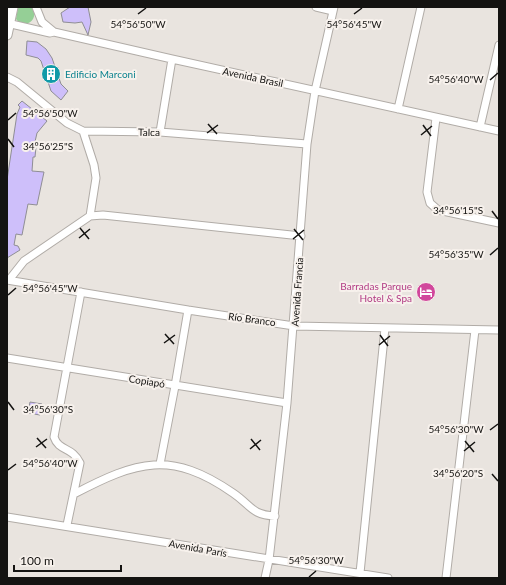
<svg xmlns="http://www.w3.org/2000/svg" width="506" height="585" font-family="Lato,sans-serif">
<rect width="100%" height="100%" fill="#e9e4df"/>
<path fill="#95cf96" d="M18,7L32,8C40,20 24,30 16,19Z"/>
<path fill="#cebffa" stroke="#8f8e94" d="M70,7H88L91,22L88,35L82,22L75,23L63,22L61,13Z
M27,41L37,42L46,49L52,58L61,84L68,91L61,100L51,91L41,61L38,58L26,55Z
M22,101L47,121L37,133L34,146L36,147L35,157H33L32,171L44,172L37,205L28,204L22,235L16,234L14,245L18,246L20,250L7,258V180L17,114L20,107L18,105Z
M30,402L42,404L40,415L28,413Z"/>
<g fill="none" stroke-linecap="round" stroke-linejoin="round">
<g stroke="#b1aca7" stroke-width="9">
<path id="minor" d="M36,7L42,22L54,32
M316,7L333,11
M7,23L50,33L54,32L172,59L499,131
M7,77L17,82L67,123L83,131L160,132L307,144
M398,109L421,7
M436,118L427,192L430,203L438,210L499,223
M480,127L499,45
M160,132L172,59
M90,216L103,215L301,236
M7,280L188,310L294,326L499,330
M9,280L24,261L90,216L96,178L94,165L83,131
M7,358L287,403
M160,464L175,386L188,310
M74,494C137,461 171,450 233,493C251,505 251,515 275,516
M7,517L388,578
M67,525L80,463C72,446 59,452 54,437L81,292
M360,573L385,328
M265,578L269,560L287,403L307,144L315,91L334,7
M446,578L475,330"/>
</g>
<g stroke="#b1aca7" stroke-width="11">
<path id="major" d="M7,35L13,7"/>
</g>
<use href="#minor" stroke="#fff" stroke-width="7"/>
<use href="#major" stroke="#fff" stroke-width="9"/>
</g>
<path fill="none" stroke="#141311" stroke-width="1.5" d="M138,14L146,8M354,14L362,8M490,80L498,73M8,120L16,113M208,124L217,134M423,125L431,136M207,133L218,125M421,135L432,126M8,139L14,147M492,211L498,219M80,228L89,239M294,229L303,240M79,238L90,229M293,239L304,230M490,255L498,248M8,295L16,288M165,334L174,344M380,335L388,346M164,343L175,335M379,345L390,336M8,402L14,410M490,430L498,424M37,438L46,448M251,439L260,450M465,441L474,452M36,447L47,439M250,449L261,440M464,451L475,442M8,470L16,464M492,474L498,481M309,577L316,571"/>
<defs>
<g id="building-disc" transform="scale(1)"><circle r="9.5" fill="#0f9aa8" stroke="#f7f1ec"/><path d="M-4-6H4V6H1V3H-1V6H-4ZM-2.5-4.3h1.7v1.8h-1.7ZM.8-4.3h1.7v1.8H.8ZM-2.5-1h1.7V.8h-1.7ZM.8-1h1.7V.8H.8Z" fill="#fff"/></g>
<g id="hotel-disc" transform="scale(1)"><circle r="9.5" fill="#d1479c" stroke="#f7f1ec"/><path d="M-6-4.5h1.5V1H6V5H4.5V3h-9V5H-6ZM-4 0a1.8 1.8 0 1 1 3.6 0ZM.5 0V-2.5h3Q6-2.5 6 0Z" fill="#fff"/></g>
</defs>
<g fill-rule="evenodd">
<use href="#building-disc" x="51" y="74"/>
<use href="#hotel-disc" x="426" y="292"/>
</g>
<g text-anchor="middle" stroke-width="4" stroke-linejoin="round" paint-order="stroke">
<g font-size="10" fill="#0d838f" stroke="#f7f1ec" text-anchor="start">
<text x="65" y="78">Edificio Marconi</text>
</g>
<g font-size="10" fill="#141311" stroke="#f7f1ec">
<text transform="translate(253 77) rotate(12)" y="4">Avenida Brasil</text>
<text transform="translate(149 132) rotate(1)" y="4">Talca</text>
<text transform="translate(297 292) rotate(-86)" y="4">Avenida Francia</text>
<text transform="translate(252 319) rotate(8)" y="4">Río Branco</text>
<text transform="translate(147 381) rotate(9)" y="4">Copiapó</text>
<text transform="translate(198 548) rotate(10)" y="4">Avenida París</text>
</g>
<g font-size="10" fill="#b23c85" stroke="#f7f1ec" text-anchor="end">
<text x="412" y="290">Barradas Parque<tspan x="412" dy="12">Hotel &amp; Spa</tspan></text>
</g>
</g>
<g font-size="10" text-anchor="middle" fill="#141311" stroke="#f7f1ec" stroke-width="4" stroke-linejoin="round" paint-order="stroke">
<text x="138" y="28">54°56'50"W</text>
<text x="354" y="28">54°56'45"W</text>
<text x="456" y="83">54°56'40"W</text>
<text x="50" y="117">54°56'50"W</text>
<text x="48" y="150">34°56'25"S</text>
<text x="458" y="214">34°56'15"S</text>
<text x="456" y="258">54°56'35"W</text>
<text x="50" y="292">54°56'45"W</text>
<text x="48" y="413">34°56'30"S</text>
<text x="456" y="433">54°56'30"W</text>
<text x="50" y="467">54°56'40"W</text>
<text x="458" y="477">34°56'20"S</text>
<text x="316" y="564">54°56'30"W</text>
</g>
<rect width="506" height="585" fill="none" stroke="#141311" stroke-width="16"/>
<path d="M14 565v6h107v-6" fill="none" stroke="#141311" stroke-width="2"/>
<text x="20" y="565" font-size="12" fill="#141311" stroke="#f7f1ec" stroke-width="3" paint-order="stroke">100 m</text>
</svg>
